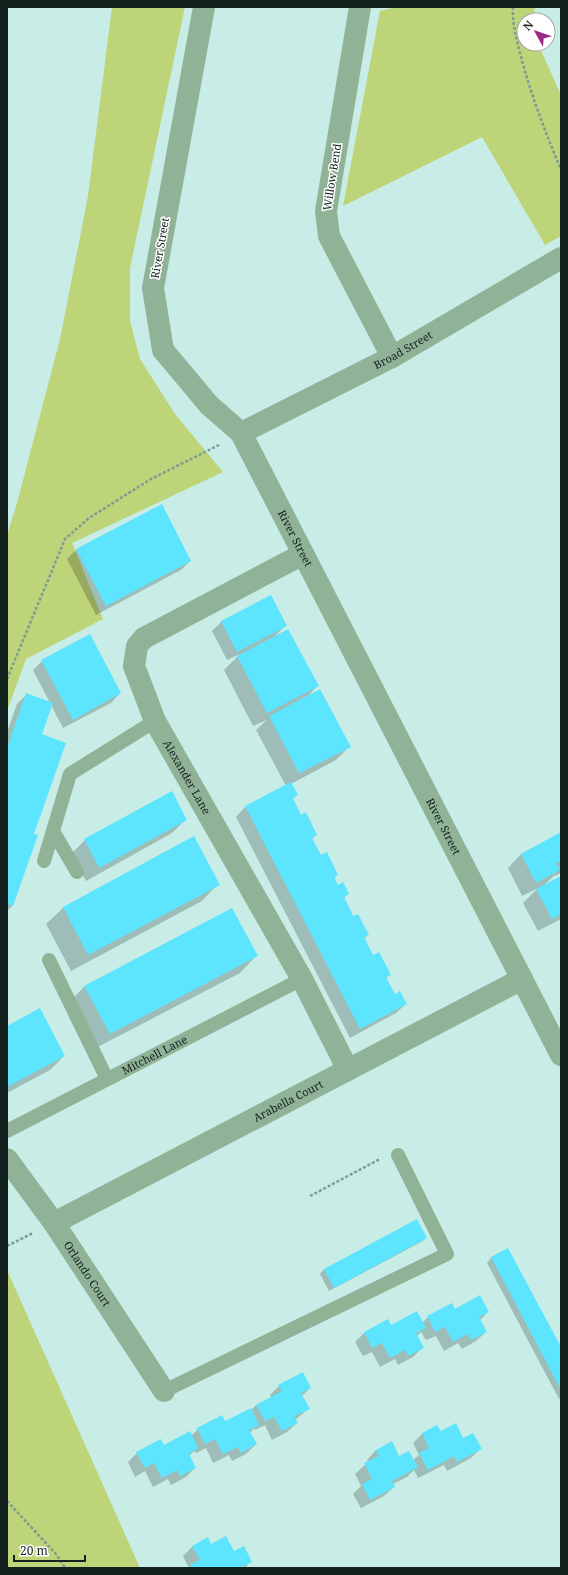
<svg xmlns="http://www.w3.org/2000/svg" width="568" height="1575" font-family="'Noto Serif',serif">
<rect width="100%" height="100%" fill="#c7ede6"/>
<path fill="#bdd479" d="M112,7H185L130,268V321L140,359L175,414L223,472L72,543L103,619L26,659L7,711V535L17,503L60,339L88,196Z
M396,7H535L534,20H524V44H538L561,95V236L545,245L482,137L343,206L380,11Z
M7,1270L140,1568H7Z"/>
<path fill="#0003" d="M76,550L190,561L181,570L96,615L67,559Z
M271,596L286,625L276,635L317,686L308,696L350,746L336,760L291,784L296,795L292,799L301,816L316,835L312,839L321,857L337,875L333,879L338,886L348,894L344,898L353,917L368,935L364,939L373,957L389,975L386,979L394,995L406,1004L396,1013L350,1038L236,817L245,807L286,786L256,730L267,720L253,726L224,670L240,654L227,660L212,631L221,622Z
M42,661L120,693L111,703L63,728L51,705L41,735L33,834L13,905L7,911V732L17,704L26,695L50,703L33,670Z
M186,819L172,833L86,881L71,854L85,840Z
M561,833V873L555,876V875L544,885L561,877V919L538,931L523,903L538,888L522,896L508,868L521,854Z
M218,884L202,901L71,971L46,924L63,908Z
M256,956L240,973L92,1050L67,1004L84,987Z
M7,1027L64,1056L50,1070L7,1093Z
M426,1238L421,1242L329,1291L320,1274L324,1269Z
M508,1249L561,1349V1398L559,1399L487,1263L491,1258Z
M454,1310L488,1312L480,1320L486,1332L476,1341L462,1349L458,1343L444,1351L436,1336L426,1340L421,1332L417,1336L422,1348L413,1357L398,1365L395,1359L380,1367L372,1352L363,1356L355,1342L364,1333L391,1326L422,1323L428,1317Z
M279,1386L310,1388L302,1396L308,1409L295,1420L297,1423L287,1432L272,1440L265,1425L255,1430L254,1428L250,1433L256,1444L246,1454L232,1461L229,1455L213,1463L206,1448L196,1453L194,1451L189,1456L195,1468L186,1477L171,1485L168,1479L153,1487L145,1471L135,1477L128,1462L137,1453L164,1446L191,1436L198,1429L224,1422L251,1410L256,1405L271,1398L270,1395Z
M437,1426L440,1432L463,1440L480,1449L471,1458L447,1471L444,1465L418,1478L414,1470L407,1477L393,1484L394,1487L384,1496L361,1508L353,1494L361,1486L355,1474L368,1462L367,1460L376,1450L413,1460L419,1455L413,1443L422,1434Z
M211,1545L234,1552L251,1561L245,1568H189L183,1556L193,1546Z"/>
<path fill="#5de4fe" d="M162,504L191,561L106,606L76,549Z
M271,595L287,626L237,652L221,621Z
M288,629L319,686L267,713L237,656Z
M90,634L121,693L73,720L41,660Z
M320,689L351,747L299,773L269,716Z
M26,693L53,703L42,734L66,743L34,834L38,835L13,906L7,904V748Z
M291,782L298,795L293,798L301,815L306,812L317,835L312,838L321,855L327,852L338,875L334,877L338,885L343,882L349,894L344,897L353,916L358,914L369,935L364,937L373,955L379,952L391,975L386,977L395,994L400,991L407,1004L360,1029L245,806Z
M172,791L187,820L99,868L84,839Z
M561,832V861L556,863L560,870L536,883L521,854Z
M194,836L220,885L88,955L63,907Z
M561,876V914L552,919L536,889Z
M232,908L258,956L110,1034L84,986Z
M40,1008L65,1056L7,1087V1026Z
M417,1219L427,1238L334,1288L324,1269Z
M508,1248L561,1347V1390L491,1257Z
M480,1295L489,1312L479,1317L487,1332L471,1340L468,1334L453,1342L445,1327L435,1332L427,1316L452,1303L455,1309Z
M417,1311L426,1328L416,1333L424,1348L408,1356L405,1350L390,1358L382,1343L372,1348L364,1332L388,1319L391,1325Z
M303,1372L311,1388L301,1393L310,1409L294,1416L298,1423L282,1431L274,1417L265,1421L256,1405L282,1391L278,1385Z
M251,1408L259,1425L249,1430L257,1444L241,1453L238,1447L223,1454L215,1439L205,1444L197,1428L222,1415L225,1421Z
M456,1423L463,1438L473,1433L482,1449L457,1462L454,1456L428,1470L419,1453L429,1448L422,1433L437,1425L441,1431Z
M190,1431L198,1448L189,1454L196,1468L180,1476L177,1470L162,1478L154,1463L145,1468L136,1452L161,1439L164,1445Z
M392,1441L399,1456L409,1451L418,1467L392,1481L395,1487L370,1500L362,1484L372,1479L364,1463L379,1456L376,1450Z
M226,1536L234,1551L244,1546L252,1562L240,1568H191L190,1565L200,1560L192,1546L208,1537L211,1544Z"/>
<g fill="none" stroke-linecap="round" stroke-linejoin="round">
<path stroke="#7e9b96" stroke-width="2.5" stroke-dasharray="3 2" stroke-linecap="butt" d="M513,7C512,23 516,37 520,53C530,93 545,131 561,170
M7,679L65,539L89,518L151,479L219,445
M310,1196L380,1159
M7,1246L33,1233
M7,1501L56,1554L65,1568"/>
<g stroke="#90b398" stroke-width="14">
<path d="M53,831L77,872"/>
<path d="M44,861L70,774L155,721"/>
<path d="M49,960L107,1079"/>
<path id="s1" d="M7,1131L302,979"/>
<path d="M164,1391L447,1254L398,1155"/>
</g>
<g stroke="#90b398" stroke-width="22">
<path id="s2" d="M204,7L153,288L163,350L209,405L241,433L561,1055"/>
<path d="M360,7L326,211L329,236L392,357"/>
<path id="s3" d="M241,433L392,357L561,258"/>
<path id="s4" d="M303,554L144,638L137,646L134,666L155,721L302,979L348,1070"/>
<path id="s5" d="M7,1159L54,1223L164,1391"/>
<path id="s6" d="M54,1223L522,979"/>
</g>
</g>
<g text-anchor="middle" stroke-width="3" stroke-linejoin="round" paint-order="stroke">
<g font-size="11" fill="#13211f" stroke="#fff">
<text transform="translate(332 177) rotate(-81)" y="4">Willow Bend</text>
<text transform="translate(160 248) rotate(-80)" y="4">River Street</text>
<text dy="4" stroke="none"><textPath href="#s3" startOffset="182">Broad Street</textPath></text>
<text dy="4" stroke="none"><textPath href="#s2" startOffset="581">River Street</textPath></text>
<text dy="4" stroke="none"><textPath href="#s4" startOffset="334">Alexander Lane</textPath></text>
<text dy="4" stroke="none"><textPath href="#s2" startOffset="905">River Street</textPath></text>
<text dy="4" stroke="none"><textPath href="#s1" startOffset="166">Mitchell Lane</textPath></text>
<text dy="4" stroke="none"><textPath href="#s6" startOffset="264">Arabella Court</textPath></text>
<text dy="4" stroke="none"><textPath href="#s5" startOffset="140">Orlando Court</textPath></text>
</g>
</g>
<rect width="568" height="1575" fill="none" stroke="#13211f" stroke-width="16"/>
<g transform="translate(536 32) rotate(310)"><circle r="19" fill="#ffffff" stroke="#a1a6a5"/>
<path d="M0-3L7 15L0 10L-7 15Z" fill="#9a2885"/>
<text y="-6" font-size="11" font-weight="bold" text-anchor="middle" fill="#13211f">N</text>
</g>
<path d="M14 1555v6h71v-6" fill="none" stroke="#13211f" stroke-width="2"/>
<text x="20" y="1555" font-size="12" fill="#13211f" stroke="#ffffff" stroke-width="3" paint-order="stroke">20 m</text>
</svg>
